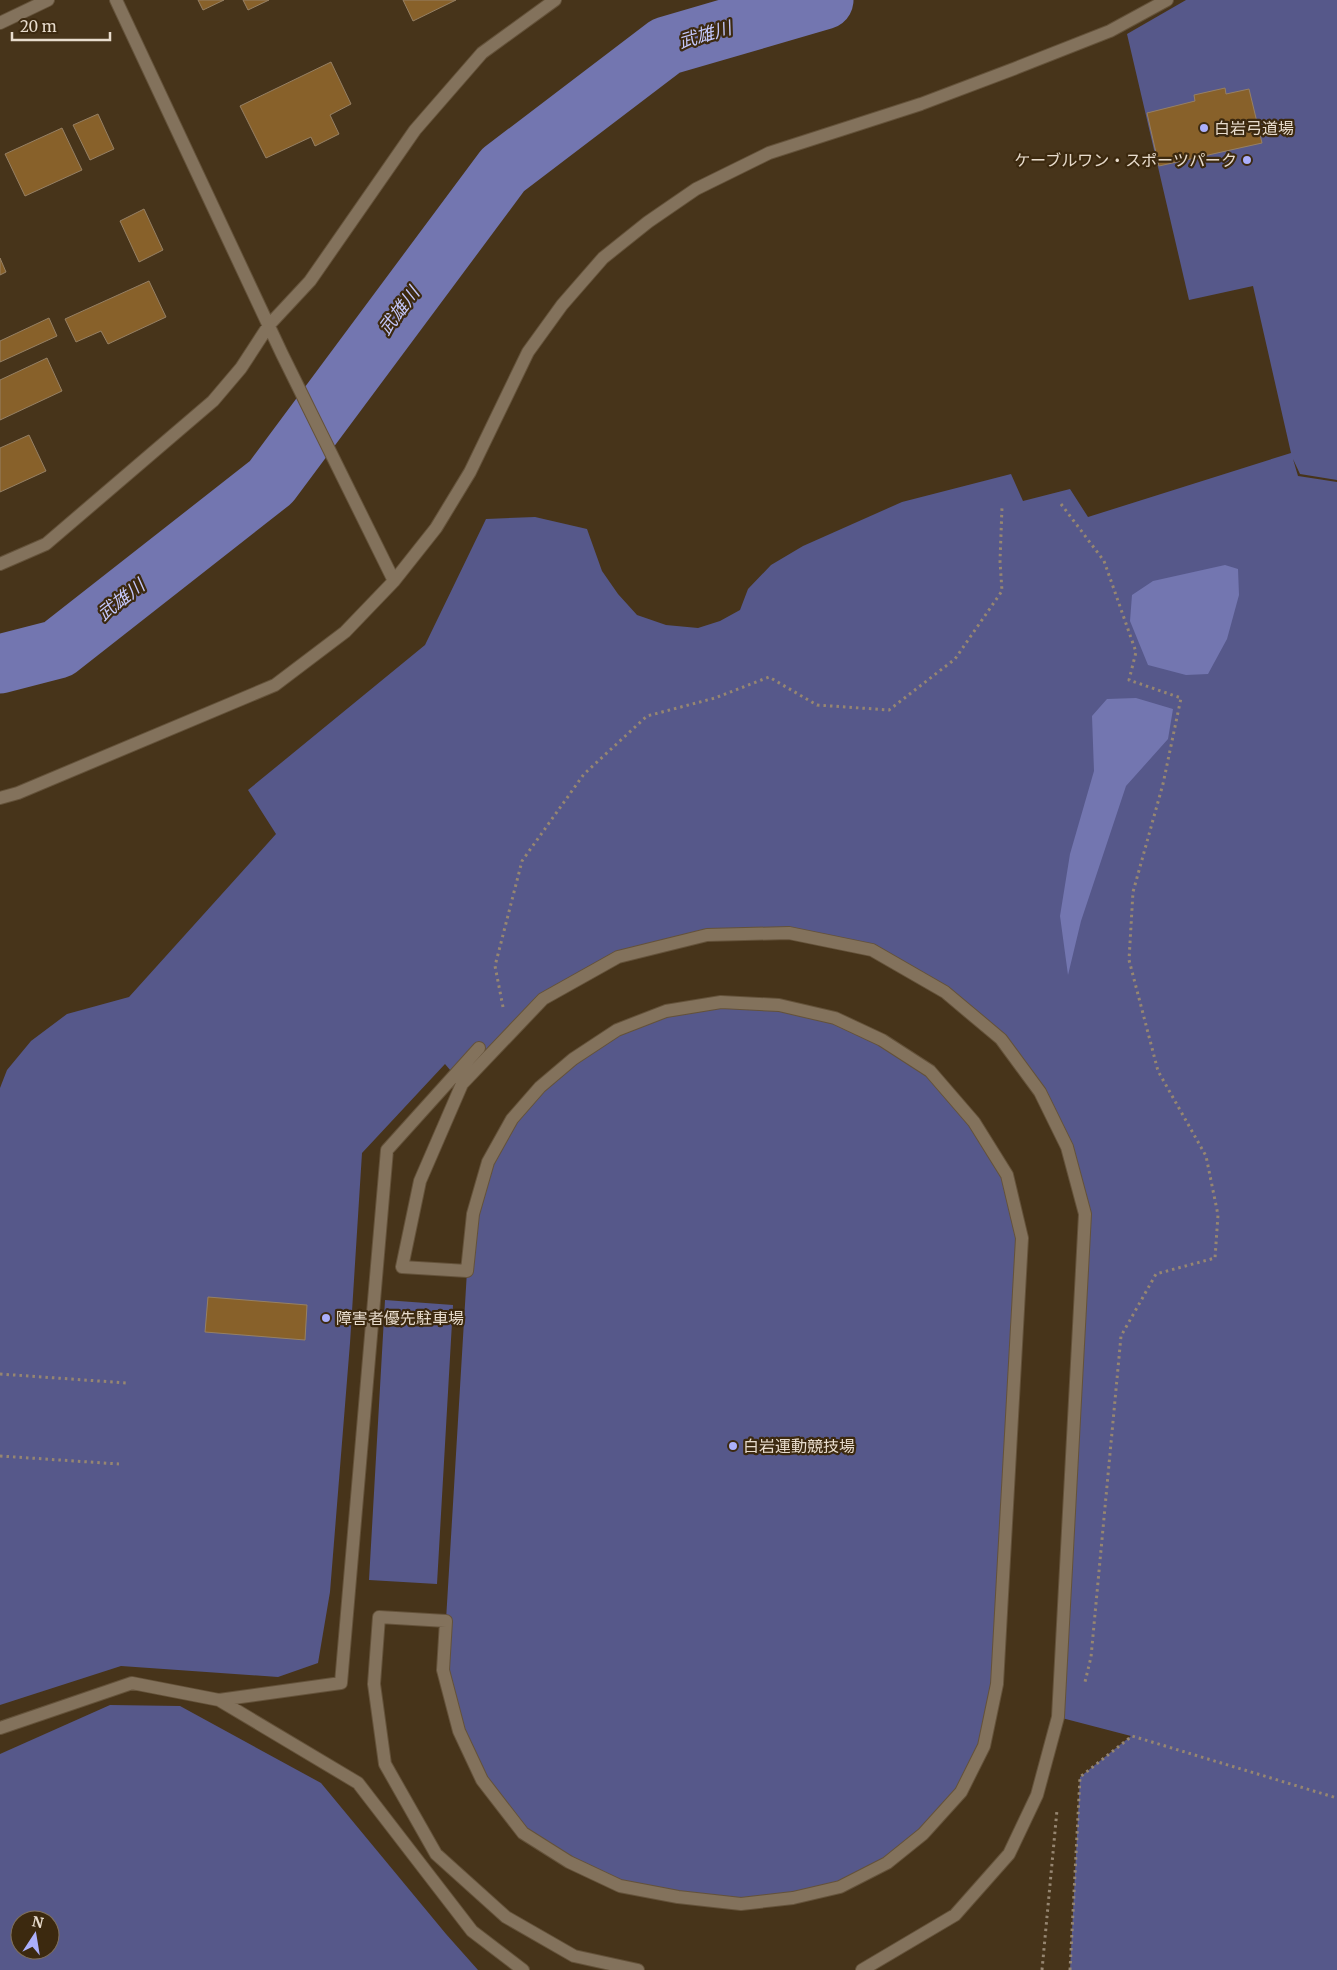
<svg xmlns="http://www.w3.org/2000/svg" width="1337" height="1970" font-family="Merriweather,'Noto Sans JP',serif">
<rect width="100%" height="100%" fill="#47341a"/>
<path fill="#56588a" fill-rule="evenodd" d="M1186,0H1337V480L1300,474L1293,459L1298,476L1337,482V1970H1070L1080,1777L1131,1736L1058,1717L1085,1214L1067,1147L1001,1039L945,992L872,950L789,933L707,935L618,957L543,999L462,1084L445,1064L362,1153L350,1343L330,1592L318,1663L278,1677L121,1666L0,1705V1088L7,1070L31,1041L67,1014L129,997L276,834L248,790L425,645L486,519L535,517L587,529L602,571L618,594L637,615L666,625L698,628L720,621L740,610L748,589L771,565L803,546L902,502L1011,474L1023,501L1070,489L1088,517L1291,453L1253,286L1189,300L1127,34Z
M721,1002L835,1018L930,1071L1007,1175L1022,1238L997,1684L984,1746L961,1792L923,1834L840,1887L741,1904L620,1886L523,1833L482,1780L443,1670L467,1271L488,1162L540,1087L617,1030Z
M385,1300L453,1305L437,1584L369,1580Z
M110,1705L180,1706L321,1783L446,1934L478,1970H0V1754ZM20,1920H50V1950H20Z"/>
<path fill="#7376b0" d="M1225,565L1238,569L1239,595L1227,639L1208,674L1186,675L1148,665L1130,621L1132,595L1153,581Z
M1136,698L1173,709L1168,739L1126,786L1081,921L1068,975L1060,916L1070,854L1094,771L1092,716L1107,699Z"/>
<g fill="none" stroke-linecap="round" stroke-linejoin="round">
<path stroke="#7376b0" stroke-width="59" d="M0,664L58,649L271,482L503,170L666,46L824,0"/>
</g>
<path fill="#88612a" stroke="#968064" d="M198,0H224L203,10Z
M243,0H269L248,10Z
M403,0H456L413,21Z
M331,62L351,104L330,115L339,134L315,146L311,137L266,158L240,106Z
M1225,88L1226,94L1249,89L1262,143L1159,166L1147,113L1195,101L1194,95Z
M98,114L114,149L90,160L73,125Z
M62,128L82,170L25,196L5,154Z
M144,209L163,250L139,262L120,221Z
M0,258L6,272L0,275Z
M149,281L166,317L108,344L101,331L76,342L65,319Z
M49,318L57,336L0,362V341Z
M47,358L62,391L0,420V380Z
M29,435L46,471L0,492V448Z
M208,1297L307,1305L305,1340L205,1332Z"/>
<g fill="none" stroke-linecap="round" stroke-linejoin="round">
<g stroke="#64523a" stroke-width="14">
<path id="minor" d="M116,0L282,354L394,581
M0,23L48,0
M0,564L46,544L213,401L241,368L269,325L310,281L415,130L482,53L555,0
M0,798L18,793L275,685L345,632L394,581L436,528L470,472L528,352L562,305L603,258L648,222L696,189L769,153L921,104L1016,68L1110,31L1167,0
M219,1700L358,1783L472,1931L523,1970
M0,1728L132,1683L219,1700L341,1683L387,1150L479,1048
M638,1970L574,1956L506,1917L436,1854L385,1764L374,1684L379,1617L446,1621L443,1670L459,1731L482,1780L523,1833L569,1862L620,1886L678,1897L741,1904L793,1898L840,1887L887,1863L923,1834L961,1792L984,1746L997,1684L1022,1238L1007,1175L974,1122L930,1071L882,1040L835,1018L779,1005L721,1002L666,1011L617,1030L573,1059L540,1087L512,1119L488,1162L473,1214L467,1271L402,1267L420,1181L462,1084L543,999L618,957L707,935L789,933L872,950L945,992L1001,1039L1040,1092L1067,1147L1085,1214L1058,1717L1037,1795L1009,1854L955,1915L862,1970"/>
</g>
<path stroke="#968671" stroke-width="3" stroke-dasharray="2.5 4" stroke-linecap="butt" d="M1061,504L1104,561L1136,652L1129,680L1181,698L1163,784L1133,892L1129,960L1158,1071L1206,1156L1218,1215L1215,1258L1156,1274L1121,1336L1091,1657L1085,1682
M503,1007L495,966L522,861L584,774L647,716L715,698L769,677L817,705L889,710L955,659L1002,591L1000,561L1002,507
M0,1374L127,1383
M0,1456L119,1464
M1042,1970L1057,1810
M1070,1970L1080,1777L1132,1736L1337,1798"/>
<use href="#minor" stroke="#83725c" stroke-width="12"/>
</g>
<g fill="#abaffb" stroke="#3c290f" stroke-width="2">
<circle cx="1204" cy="128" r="5"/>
<circle cx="1247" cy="160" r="5"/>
<circle cx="326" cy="1318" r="5"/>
<circle cx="733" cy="1446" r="5"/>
</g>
<g text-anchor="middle" stroke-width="4.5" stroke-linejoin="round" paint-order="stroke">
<g font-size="16" fill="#e8dccd" stroke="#3c290f" text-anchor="start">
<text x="1214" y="134">白岩弓道場</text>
<text x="1237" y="166" text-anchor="end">ケーブルワン・スポーツパーク</text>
<text x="336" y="1324">障害者優先駐車場</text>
<text x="743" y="1452">白岩運動競技場</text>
</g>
<g font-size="18" font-style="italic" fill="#c3c7fa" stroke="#3c290f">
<text transform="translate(705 35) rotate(-16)" y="6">武雄川</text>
<text transform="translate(399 311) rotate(-53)" y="6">武雄川</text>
<text transform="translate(121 600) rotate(-38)" y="6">武雄川</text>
</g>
</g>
<g transform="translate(35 1935) rotate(12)"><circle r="24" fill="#3c290f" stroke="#81715b"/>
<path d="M0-4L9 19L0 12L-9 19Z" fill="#abaffb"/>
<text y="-8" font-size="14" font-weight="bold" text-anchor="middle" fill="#e8dccd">N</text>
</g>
<path d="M12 32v8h98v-8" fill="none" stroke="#e8dccd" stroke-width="2.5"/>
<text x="20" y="32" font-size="15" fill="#e8dccd" stroke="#3c290f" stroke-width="4" paint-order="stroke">20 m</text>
</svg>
